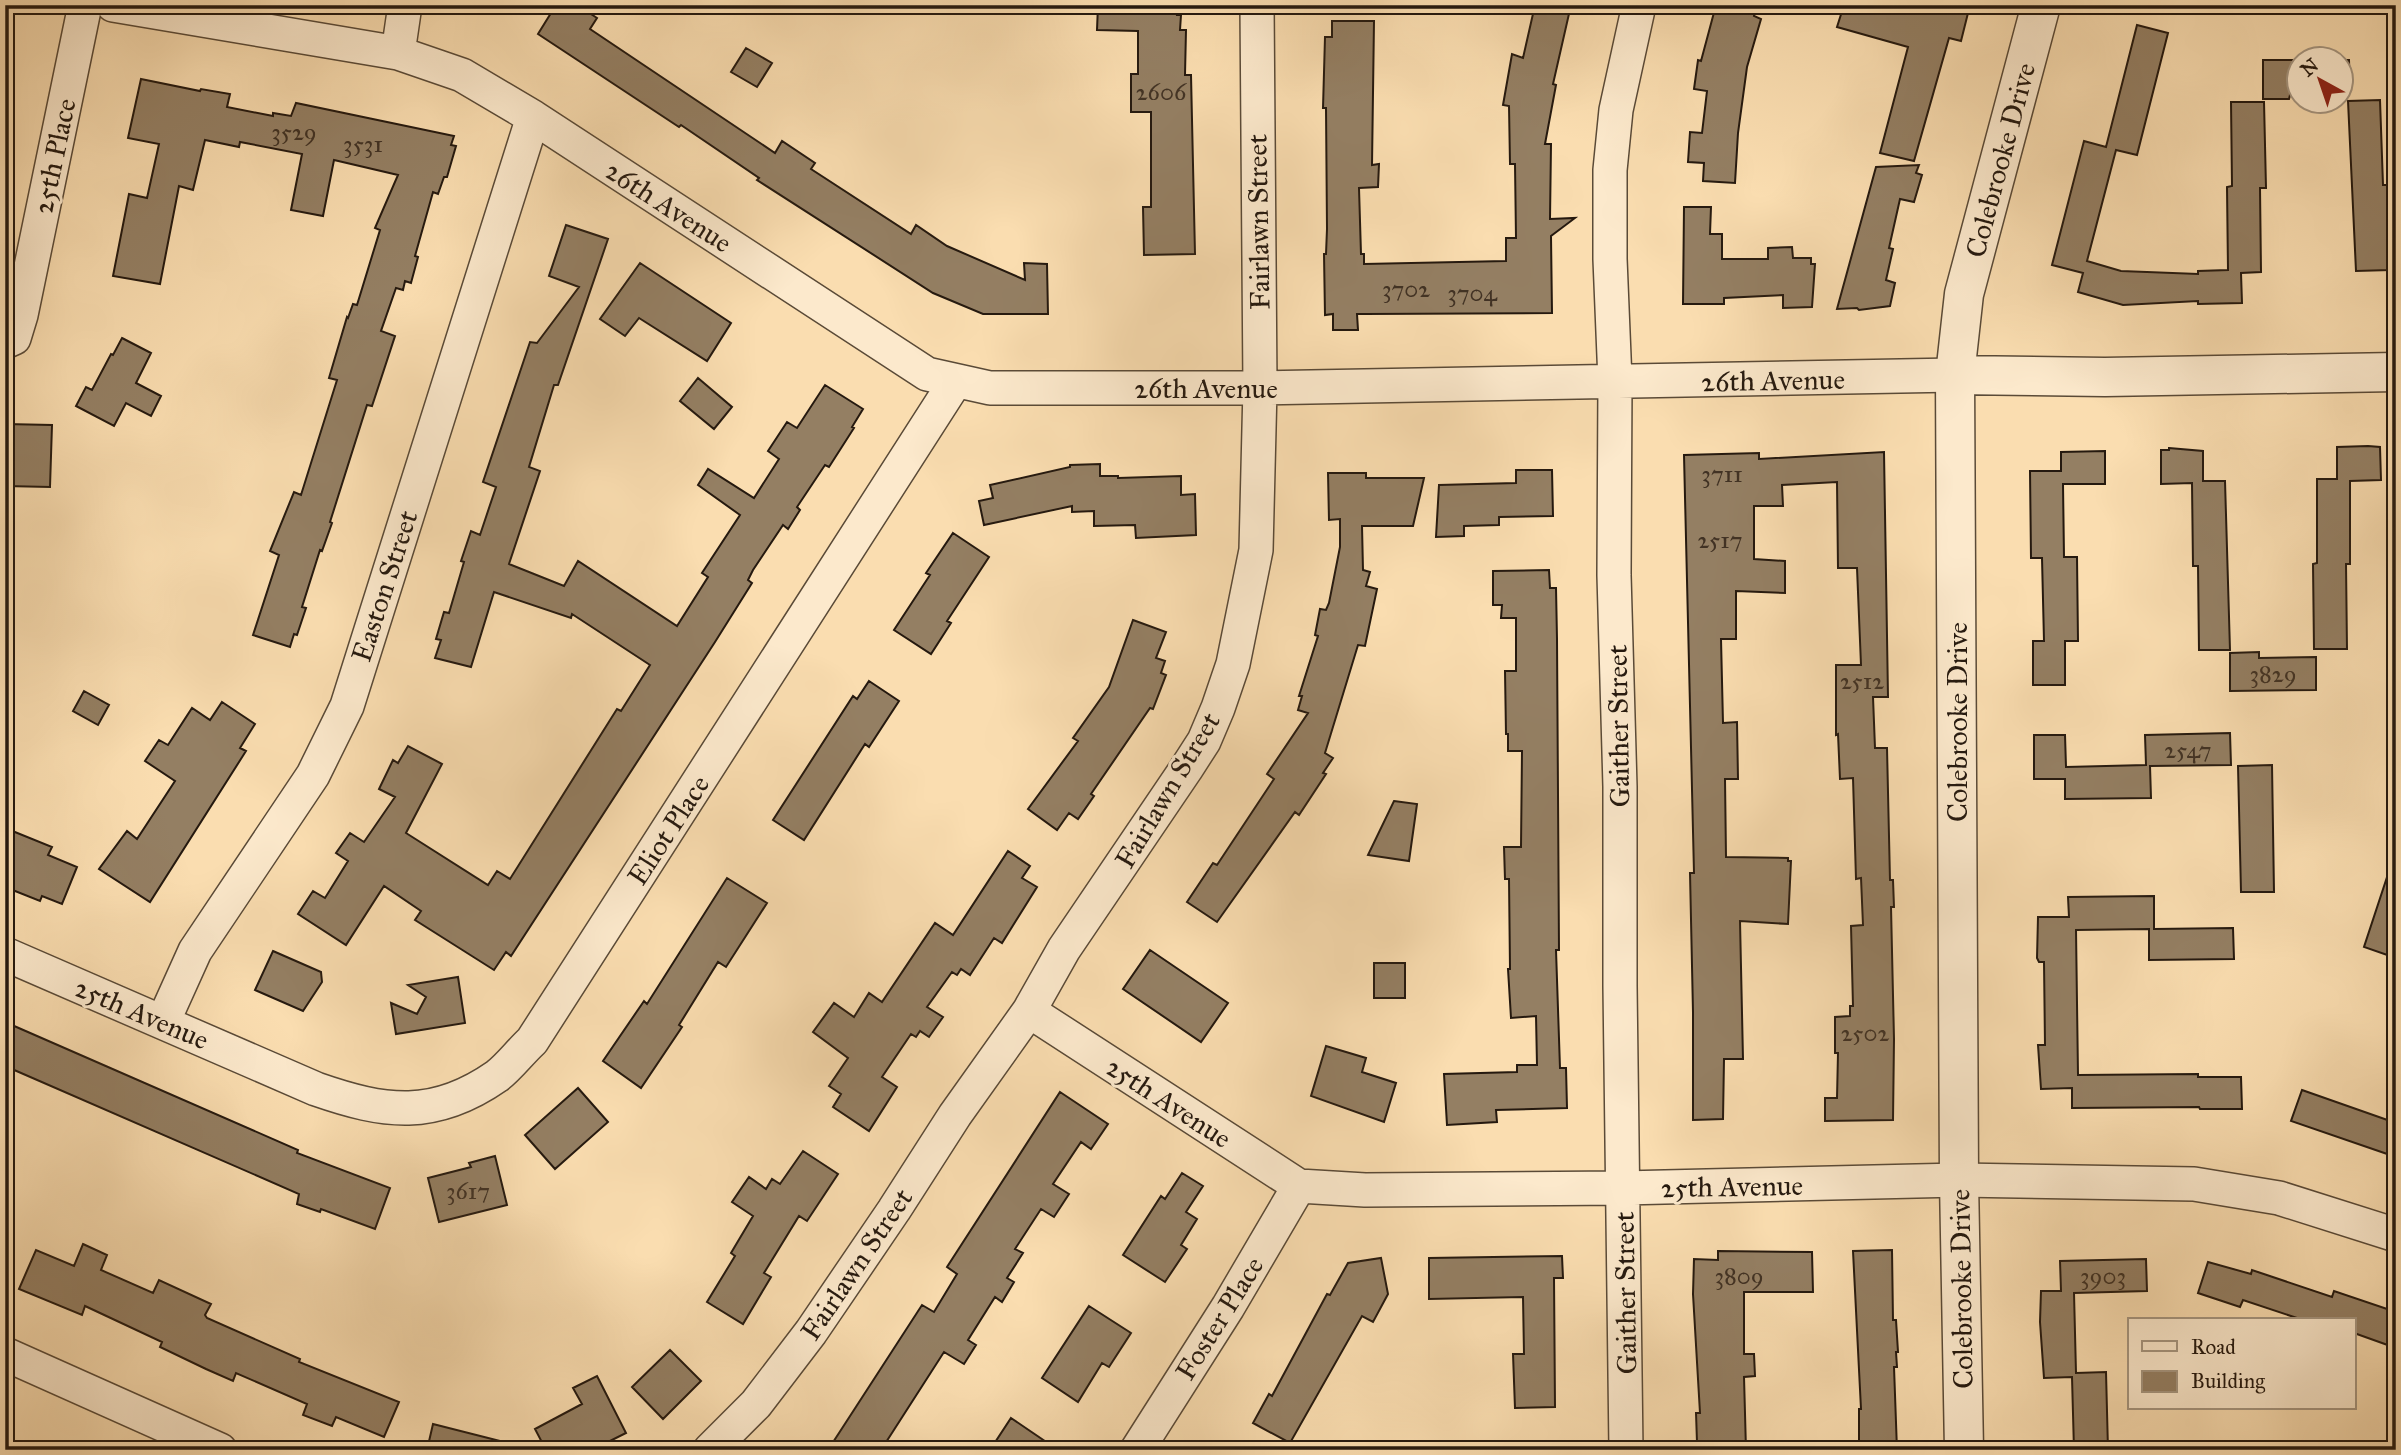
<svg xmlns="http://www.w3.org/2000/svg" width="2401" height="1455" font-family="'IM FELL Great Primer',serif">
<rect width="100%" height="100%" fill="#faddb0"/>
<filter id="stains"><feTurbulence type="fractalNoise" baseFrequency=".00286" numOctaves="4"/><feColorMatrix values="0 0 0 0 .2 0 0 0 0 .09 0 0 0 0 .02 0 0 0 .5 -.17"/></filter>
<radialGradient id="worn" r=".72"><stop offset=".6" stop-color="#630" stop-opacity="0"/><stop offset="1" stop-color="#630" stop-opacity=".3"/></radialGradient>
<path fill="#947f63" stroke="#25190f" stroke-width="2" d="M556,5H597L591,14L597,18L590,29L775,153L782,141L815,163L811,169L911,234L916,225L947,246L1025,280L1024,263L1047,264L1048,314H983L933,293L757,180L759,178L681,125L679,127L538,34Z
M1098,5H1178L1177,15H1181L1180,30H1186L1185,75H1191L1195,254L1144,255L1143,207H1151V112H1131V74H1138V31L1097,30Z
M1535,5H1571L1553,84L1556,85L1545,144H1551L1550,219L1575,218L1551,236L1552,313L1364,314H1357L1358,330H1333V314L1325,315L1324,254H1326L1327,229L1326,108H1323L1325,37H1332V21H1374L1372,165L1379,164L1378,187L1359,188L1361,254H1364V264L1506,261V238H1516L1515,164H1510L1509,106L1503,105L1512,54L1523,58Z
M1716,5H1751L1750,10L1755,11L1754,16L1761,19L1747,67L1738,133L1735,183L1703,181L1704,163L1688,162L1690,132L1702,133L1707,91L1694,89L1698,60L1701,61Z
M1844,5H1970L1961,41L1949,38L1914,161L1880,153L1908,47L1837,27Z
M2137,25L2168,33L2137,155L2116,150L2087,261L2121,271L2198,274V271L2228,270L2227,187L2232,186L2231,102H2264L2266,188H2260L2261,272L2241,273L2242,303L2198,304V301L2123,305L2078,292L2083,273L2052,265L2084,141L2106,147Z
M746,48L772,63L757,87L731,72Z
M2263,60H2300V95H2290L2289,99H2263Z
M2342,60H2349L2350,93H2342Z
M141,79L200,91L201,89L230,94L227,107L273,116V113L291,116L296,103L454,136L451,145L456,146L447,177H444L438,194L433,192L415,256L418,257L411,283L405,281L403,290L396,288L381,331L395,336L372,406L367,405L330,522L332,523L322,551L320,550L302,607L306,608L297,635L294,634L290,647L253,635L279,555L270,551L294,492L301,495L337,380L329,378L347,317L348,318L353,304L357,305L380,230L375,228L398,175L334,160L323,216L291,210L302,154L240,142L239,147L205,140L193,190L179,186L160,284L113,276L129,194L147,198L159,144L128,138Z
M2380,100L2383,185H2387L2390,270L2356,271L2348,101Z
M1919,165L1916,173L1922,175L1914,202L1900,199L1889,248L1893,249L1886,280L1895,283L1890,306L1859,310L1857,308L1837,309L1876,167Z
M1684,207H1711L1710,234H1722V259H1768V248L1792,247L1793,258H1811V264H1815L1812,307L1783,308V295L1724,298V304H1683Z
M566,225L608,239L558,385H554L529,467L540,471L509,564L564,586L578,561L677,626L708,577L702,573L740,515L698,485L708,469L754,498L779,459L768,451L787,422L797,428L825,385L863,409L852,427L854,428L829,467L825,465L797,507L800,510L788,529L783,525L753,570L748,580L752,583L715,642L511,956L506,952L494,970L415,920L421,911L384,886L346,945L298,914L313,891L325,898L348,861L336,853L350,833L364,842L395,797L379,789L393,760L398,763L408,746L442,764L406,833L488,885L497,871L510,879L617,709L621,711L650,665L572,614L571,618L494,592L471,667L435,658L441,640L436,639L444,612L449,613L464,562L461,561L471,531L480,535L496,487L483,482L530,342L537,343L579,287L549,276Z
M640,263L731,323L707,361L639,318L625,336L600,319Z
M122,338L151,353L136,383L161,396L151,416L126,403L114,426L76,406L86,387L92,390L111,354L113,355Z
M698,378L732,407L714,429L680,401Z
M5,424L52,425L50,487L5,486Z
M2368,446L2380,447L2381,480L2350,481V564H2346L2347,649H2314L2313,564L2317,563V479H2337V447Z
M2169,448L2203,451V481H2225L2230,650H2199L2198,566H2193L2192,483L2161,484V450H2169Z
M2105,451V484H2063L2064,557H2077L2078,641H2065V685H2033V641H2044L2042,558H2031L2030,471H2061V452Z
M1884,452L1888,697H1873L1875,748H1887L1890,880H1893L1894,907H1891L1894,1039L1893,1120L1825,1121V1098H1837L1838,1053H1835V1017L1850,1016V1006H1853L1851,926L1863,925L1861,878L1856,879L1853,778L1840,779L1838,734L1836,735V665H1861L1857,568H1838L1837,482L1782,485L1783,506H1754V559L1785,561V593L1736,591V639H1721L1723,723L1737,722L1738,779H1725L1726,857L1788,858V861H1791L1788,924L1740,921L1743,1059H1724L1723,1119L1693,1120V1012L1690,873H1694L1684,455L1759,453V459Z
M1100,464V476H1118V478L1181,476V495L1195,494L1196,535L1136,538L1135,525L1094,526V511L1072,512V506L984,525L979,501L993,498L990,485L1070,467V465Z
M1516,470H1552L1553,516L1499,517V525L1464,526V536L1436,537L1439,485L1516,483Z
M1328,473H1366V478H1424L1413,526H1362L1363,570L1370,572L1366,586L1377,589L1365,646L1358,645L1325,753L1333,758L1323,773L1326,774L1299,815L1295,812L1217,922L1187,902L1213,863L1217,865L1274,779L1267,774L1308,713L1298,710L1302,696H1299L1318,636L1315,635L1320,609L1326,610L1329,603L1340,547V519L1329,520Z
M953,533L989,557L947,621L951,623L931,654L894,630L930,575L926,573Z
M1549,570L1550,588H1556L1557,639L1559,950H1556L1560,1068H1566L1567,1108L1496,1110L1497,1122L1447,1125L1444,1074L1517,1072V1065H1537L1536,1016L1511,1018L1508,969H1510L1509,879H1505L1504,847H1521L1522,751H1508V734H1506L1505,671H1516V618H1501L1502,605H1493V571Z
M1133,620L1166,632L1156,658L1165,661L1161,673L1166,675L1153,709L1150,708L1091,794L1094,796L1078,819L1069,813L1057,830L1028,809L1078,741L1073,738L1109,687Z
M2259,652V658L2316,657V690L2230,691V653Z
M869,681L899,701L869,747L865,744L804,840L773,820L853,696L857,699Z
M84,691L109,705L98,725L73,711Z
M222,702L255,724L240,748L246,751L150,902L99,869L127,831L137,839L175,781L145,761L159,740L168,745L192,708L210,720Z
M2230,733L2231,765L2150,766L2151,798L2065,799V779H2034V735H2065L2066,767L2146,765L2145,735Z
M2272,765L2274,892H2241L2238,766Z
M1394,801L1417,804L1409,861L1368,855Z
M5,828L52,847L48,855L77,867L62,904L42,896L40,901L5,887Z
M1008,851L1030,866L1022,878L1037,887L1002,943L994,938L970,975L961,969L957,975L952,972L927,1007L943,1017L929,1037L920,1031L916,1037L911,1034L882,1077L897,1087L869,1131L833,1107L841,1094L829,1086L848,1058L813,1032L834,1003L854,1017L869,993L882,1002L935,923L953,935Z
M2391,865H2396V958L2364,947Z
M727,878L767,903L726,967L718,962L679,1025L682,1027L641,1088L603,1061L644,1001L647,1004Z
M2154,896V929L2233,928L2234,959L2149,960V929L2076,930L2078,1075L2198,1074V1077H2241L2242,1109H2200L2199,1107L2072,1108V1088L2041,1089L2038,1045H2045L2044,962H2039L2037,958L2038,917H2069L2068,897Z
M1150,950L1228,1003L1201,1042L1123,989Z
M273,951L321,972L322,982L303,1011L255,990Z
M1374,963H1405V998H1374Z
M458,977L465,1023L396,1034L391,1003L417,1014L426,997L408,985Z
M5,1022L298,1150L297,1153L390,1188L375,1229L321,1209L320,1212L297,1204L299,1194L5,1066Z
M1326,1046L1366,1058L1362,1072L1396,1083L1384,1122L1311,1096Z
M578,1088L608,1122L555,1169L525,1135Z
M2302,1090L2396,1123V1157L2291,1121Z
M1060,1092L1108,1124L1091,1149L1081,1142L1053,1184L1069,1194L1054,1217L1041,1209L1015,1249L1023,1253L1007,1278L1014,1282L1002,1302L995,1297L968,1340L976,1345L964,1364L944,1352L881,1450H828L922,1305L934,1312L957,1274L947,1267Z
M803,1151L838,1174L807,1221L799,1216L764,1273L771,1277L743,1324L707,1302L735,1256L731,1253L753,1216L732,1202L749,1177L766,1189L772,1179L780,1184Z
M495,1156L507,1205L439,1222L428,1178L471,1167L469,1163Z
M1182,1173L1203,1186L1186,1212L1197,1219L1181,1245L1187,1249L1165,1282L1123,1255L1161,1196L1165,1199Z
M83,1244L107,1255L101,1270L153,1293L159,1280L211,1304L205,1315L207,1318L300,1359L299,1362L399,1402L384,1437L336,1417L332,1426L303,1415L307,1404L236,1373L233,1381L206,1369L160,1347L162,1342L85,1306L82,1315L19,1289L36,1250L74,1266Z
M1892,1250L1893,1320H1896L1898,1352H1896L1897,1367H1894L1897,1450H1859V1409H1861L1853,1251Z
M1718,1251L1812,1252L1813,1292H1744V1354H1754L1755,1376L1744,1377L1746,1450H1703V1442H1697L1696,1413H1700L1693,1294L1694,1259L1718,1260Z
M1562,1256L1563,1278H1554L1555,1407L1515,1408L1513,1354H1524L1523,1297L1429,1299V1258Z
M1381,1258L1388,1294L1373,1322L1362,1316L1290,1443L1253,1423L1269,1394L1272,1396L1327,1294L1330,1295L1348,1263Z
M2146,1259L2147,1291L2074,1293L2076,1373L2106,1372L2108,1450H2074L2072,1377L2044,1378L2040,1322L2041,1291H2061L2060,1261Z
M2208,1262L2251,1274L2252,1270L2332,1297L2334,1291L2396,1312V1348L2354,1333V1320H2303L2243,1300L2240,1307L2198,1293Z
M1089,1306L1131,1333L1109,1367L1102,1363L1078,1402L1042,1378Z
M670,1350L701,1381L663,1419L632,1387Z
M597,1376L626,1433L592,1450H546L535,1429L582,1404L573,1388Z
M1011,1418L1058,1450H990Z
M433,1424L504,1442L503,1450H427Z"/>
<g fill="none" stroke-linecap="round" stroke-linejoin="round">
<g stroke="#5a4a37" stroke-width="36">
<path id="minor" d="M113,5L398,53L462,75L533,117L927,374L990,388H1260L1955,375
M398,53L405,5
M5,342L14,338L21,315L85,5
M5,954L316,1089C385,1113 434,1120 497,1076C509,1067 520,1052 532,1041L955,382
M1029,1011L1299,1186L1365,1190L1623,1188L1959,1180L2194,1184L2279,1198L2396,1235
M163,1022L195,951L313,775L347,706L533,117
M5,1354L220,1450
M710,1450L756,1404L811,1332L894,1210L955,1115L1029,1011L1064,949L1186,769L1204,741L1218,708L1233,664L1256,550L1260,388L1257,5
M1137,1450L1228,1307L1299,1186
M1626,1450L1620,986V787L1614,575L1615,381L1610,259V170L1616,110L1639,5"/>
</g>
<g stroke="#5a4a37" stroke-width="41">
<path id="tertiary" d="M1955,375L2105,377L2396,372
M1964,1450L1959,1180L1955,375L1964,294L2041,5"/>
</g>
<use href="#minor" stroke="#fce9cc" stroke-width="33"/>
<use href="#tertiary" stroke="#fce9cc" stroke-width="38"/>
</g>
<g text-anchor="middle" stroke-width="6" stroke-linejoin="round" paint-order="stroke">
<g font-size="24" fill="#413224">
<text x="1161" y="100">2606</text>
<text x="294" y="140">3529</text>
<text x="363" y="152">3531</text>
<text x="1406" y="297">3702</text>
<text x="1472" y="301">3704</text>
<text x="1722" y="482">3711</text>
<text x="1720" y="548">2517</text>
<text x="2273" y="682">3829</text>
<text x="1862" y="689">2512</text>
<text x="2188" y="758">2547</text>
<text x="1865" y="1041">2502</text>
<text x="468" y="1199">3617</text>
<text x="1739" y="1284">3809</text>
<text x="2103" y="1284">3903</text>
</g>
<g font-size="28" fill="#25190f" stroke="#fce9cc">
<text transform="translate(54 156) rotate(-78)" y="10">25th Place</text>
<text transform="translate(2000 160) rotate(-75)" y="10">Colebrooke Drive</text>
<text transform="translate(669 206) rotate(33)" y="10">26th Avenue</text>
<text transform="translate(1258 222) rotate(-91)" y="10">Fairlawn Street</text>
<text transform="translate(1773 380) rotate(-1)" y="10">26th Avenue</text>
<text x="1206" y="398">26th Avenue</text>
<text transform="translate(384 586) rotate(-72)" y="10">Easton Street</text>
<text transform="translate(1957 722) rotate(-90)" y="10">Colebrooke Drive</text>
<text transform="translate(1618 726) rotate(-91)" y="10">Gaither Street</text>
<text transform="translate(1167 790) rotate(-59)" y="10">Fairlawn Street</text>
<text transform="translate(668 830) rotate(-57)" y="10">Eliot Place</text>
<text transform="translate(142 1013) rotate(23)" y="10">25th Avenue</text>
<text transform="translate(1169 1102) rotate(33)" y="10">25th Avenue</text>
<text transform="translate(1732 1186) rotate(-1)" y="10">25th Avenue</text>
<text transform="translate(856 1264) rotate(-56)" y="10">Fairlawn Street</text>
<text transform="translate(1961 1289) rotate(-91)" y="10">Colebrooke Drive</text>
<text transform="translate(1625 1293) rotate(-91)" y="10">Gaither Street</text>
<text transform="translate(1219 1318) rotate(-58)" y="10">Foster Place</text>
</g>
</g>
<rect width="2401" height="1455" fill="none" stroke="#faddb0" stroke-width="28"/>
<rect x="7" y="7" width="2387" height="1441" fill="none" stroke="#25190f" stroke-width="3.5"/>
<rect x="14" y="14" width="2373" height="1427" fill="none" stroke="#25190f" stroke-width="2"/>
<rect x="2128" y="1318" width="228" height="91" fill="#fce9cc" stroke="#a69680" stroke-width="2"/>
<rect x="2142" y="1341" width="35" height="10" fill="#fce9cc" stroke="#a69680" stroke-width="2"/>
<text x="2191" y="1354" font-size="21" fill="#25190f">Road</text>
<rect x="2142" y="1371" width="35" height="21" fill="#947f63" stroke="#a69680" stroke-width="2"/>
<text x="2191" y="1388" font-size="21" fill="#25190f">Building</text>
<g transform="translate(2320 80) rotate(320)"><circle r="33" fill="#fce9cc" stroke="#a69680" stroke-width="2"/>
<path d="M0-5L12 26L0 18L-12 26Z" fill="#8f2418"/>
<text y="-10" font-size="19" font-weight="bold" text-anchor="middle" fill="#25190f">N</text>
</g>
<rect width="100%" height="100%" filter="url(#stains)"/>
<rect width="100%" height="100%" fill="url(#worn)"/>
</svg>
